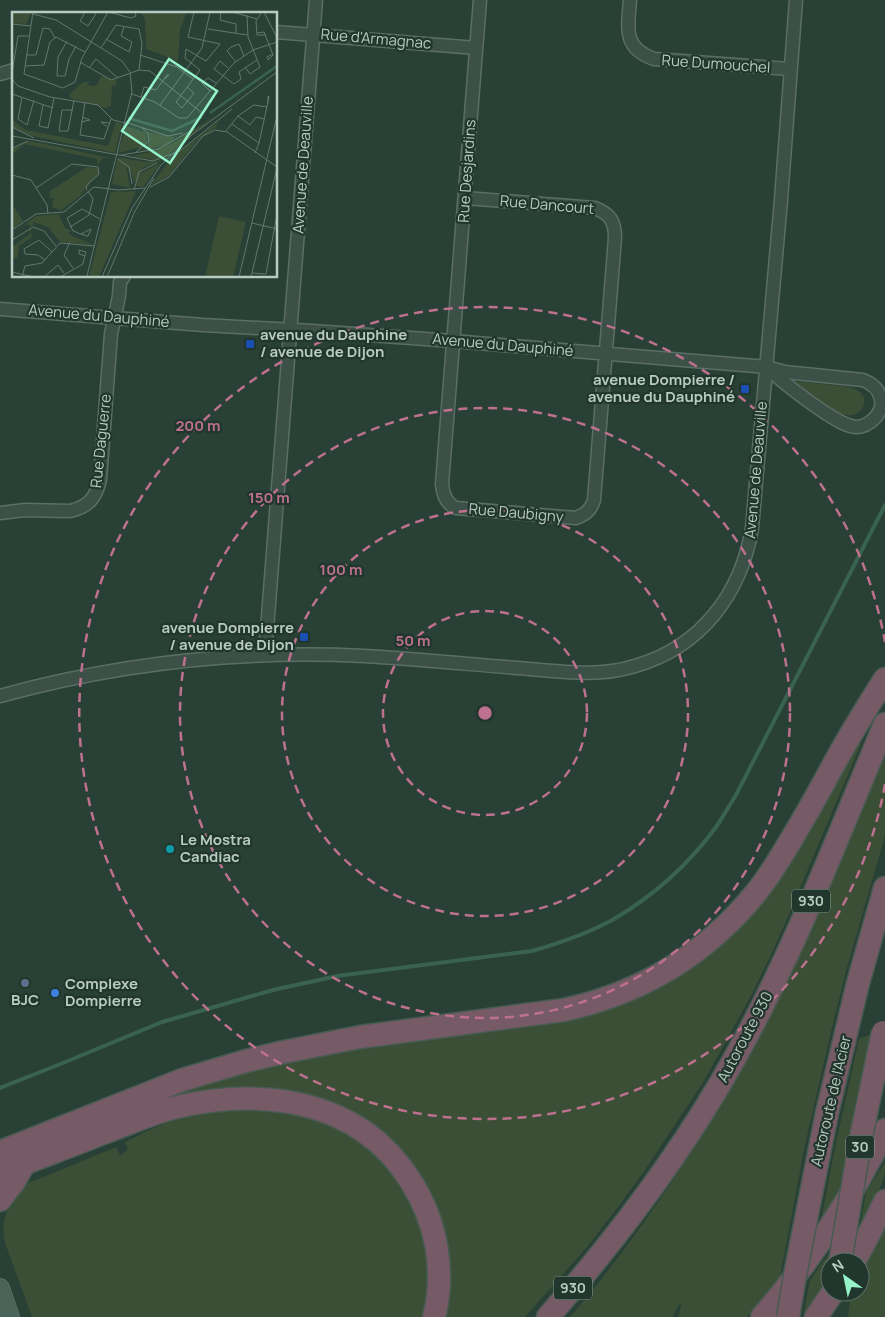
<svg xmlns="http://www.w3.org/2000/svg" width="885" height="1317" font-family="Manrope,sans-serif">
<rect width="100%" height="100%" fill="#284035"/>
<path fill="#3b4f36" d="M793,381C806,382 819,384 832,385C839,386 848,386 855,389C873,397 863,418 846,415C835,413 804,391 792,384Z
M855,741L861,744L787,919L771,955L752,994L704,1081L645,1170L618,1207L587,1247L525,1317H443L436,1208L306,1096L102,1126L184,1087L315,1053L489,1028L699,960Z
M885,749V836L846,971L831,1032L805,1145L780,1277L747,1317H678L681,1306L680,1303L678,1306L673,1317H570C633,1244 687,1162 736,1078Z
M871,1034L855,1110L841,1189L821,1219L837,1138L859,1039Z
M273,1109L304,1115L340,1127L366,1144L404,1186L424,1228L430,1281L425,1317H32L5,1243L3,1228L6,1213L12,1199L20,1190L30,1182L51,1174L116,1147L120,1155L128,1150L125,1142C141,1134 158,1125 175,1120C206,1110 241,1110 273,1109Z
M885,1162V1174L875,1202L858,1239L866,1192Z
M885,1229V1317H848L851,1292H860V1271Z
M830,1252L825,1289L805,1317H803L810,1280Z"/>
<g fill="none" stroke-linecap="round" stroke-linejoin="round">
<path stroke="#396350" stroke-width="4" d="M0,1088L58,1065L162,1022L273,990L337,976L532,951C560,943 589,933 614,919C653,896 689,864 716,827C723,817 729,806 736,795L885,505"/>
<g stroke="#5a6e65" stroke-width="15">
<path id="street" d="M630,0C628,27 622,48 654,59L790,69
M276,32L476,48
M0,74L14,70
M465,198L595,208C610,214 615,221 615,238L594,500C591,510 586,514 576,518L456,508C446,504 443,495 442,484L480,0
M0,309L203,325L313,331L453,341L755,366L766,367L785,372L863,380C871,383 879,389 881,399C884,413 869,427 856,427C844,426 834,418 824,412C803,398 785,384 766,367
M0,513L25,510L70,511C89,507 96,497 100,480L111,334L119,296L120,282L124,276
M265,655L316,0
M0,696C119,663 241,650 364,656C416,659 467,664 518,668C557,671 597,678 635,666C701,647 741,594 752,528L781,200L796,0"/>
</g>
<g stroke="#5a6e65" stroke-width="20">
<path id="secondary" d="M0,1288L10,1317"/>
</g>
<g stroke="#475b52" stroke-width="25">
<path id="highway" d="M827,1113L858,983L885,888
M0,1152L182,1080L246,1061L284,1052L360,1037L564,1010C642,993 705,955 755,894C773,872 787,847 801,823C821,790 838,754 859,721C867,707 876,693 885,679
M0,1173C35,1159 71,1146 106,1132C128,1124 150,1114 173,1108C261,1087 358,1098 410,1180C436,1220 446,1270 434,1317
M0,1200L8,1189L14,1182L24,1164
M854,1262L870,1232L885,1201
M548,1317C619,1236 684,1150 736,1056C795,950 838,836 885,724
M762,1317C811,1260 852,1198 885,1130
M816,1317L833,1292"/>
</g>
<use href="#street" stroke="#3c5047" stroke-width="12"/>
<use href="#secondary" stroke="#4a6358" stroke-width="18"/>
<use href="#highway" stroke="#765a66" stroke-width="22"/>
<g stroke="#475b52" stroke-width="25" stroke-linecap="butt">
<path id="highway-bridge" d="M840,1262L861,1137L883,1032
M788,1317L795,1275L827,1113"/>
</g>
<use href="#highway-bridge" stroke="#765a66" stroke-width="22"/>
</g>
<g fill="none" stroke="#be718f" stroke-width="2.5" stroke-dasharray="9 6">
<circle cx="485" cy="713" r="102"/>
<circle cx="485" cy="713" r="203"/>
<circle cx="485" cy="713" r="305"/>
<path d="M885 784A406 406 0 1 1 885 642"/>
</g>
<g fill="#1a4fb4" stroke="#21362c" stroke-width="2">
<rect x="245" y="339" width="10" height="10" rx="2.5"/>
<rect x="740" y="384" width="10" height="10" rx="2.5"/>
<rect x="299" y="632" width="10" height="10" rx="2.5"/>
</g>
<circle fill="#0f9aa8" stroke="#21362c" stroke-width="2" cx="170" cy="849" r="5"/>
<circle fill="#5c6f8a" stroke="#21362c" stroke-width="2" cx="25" cy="983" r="5"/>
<circle fill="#3f7fe0" stroke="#21362c" stroke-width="2" cx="55" cy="993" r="5"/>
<g text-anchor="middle" stroke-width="4.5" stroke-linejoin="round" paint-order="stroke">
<g fill="#21362c" stroke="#8b9e96" stroke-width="1">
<rect x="792" y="889.5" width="38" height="23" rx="4"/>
<rect x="846" y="1135.5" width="28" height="23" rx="4"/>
<rect x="554" y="1276.5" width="38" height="23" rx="4"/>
</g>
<g font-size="14" font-weight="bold" fill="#b9cac3">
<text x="811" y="906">930</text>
<text x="860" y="1152">30</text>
<text x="573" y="1293">930</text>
</g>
<g font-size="15" fill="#b9cac3" stroke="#21362c">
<text transform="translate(376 39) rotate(5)" y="5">Rue d'Armagnac</text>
<text transform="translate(716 64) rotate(4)" y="5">Rue Dumouchel</text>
<text transform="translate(303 165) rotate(-86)" y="5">Avenue de Deauville</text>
<text transform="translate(467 171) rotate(-86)" y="5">Rue Desjardins</text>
<text transform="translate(547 205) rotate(5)" y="5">Rue Dancourt</text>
<text transform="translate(99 316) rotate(5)" y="5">Avenue du Dauphiné</text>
<text transform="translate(503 345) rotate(5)" y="5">Avenue du Dauphiné</text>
<text transform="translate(101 441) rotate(-84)" y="5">Rue Daguerre</text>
<text transform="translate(756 470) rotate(-85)" y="5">Avenue de Deauville</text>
<text transform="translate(516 513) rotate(5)" y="5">Rue Daubigny</text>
<text transform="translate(745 1037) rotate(-62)" y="5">Autoroute 930</text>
<text transform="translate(831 1101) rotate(-77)" y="5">Autoroute de l'Acier</text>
</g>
<g font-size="15" font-weight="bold" fill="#b9cac3" stroke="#21362c" text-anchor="start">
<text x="260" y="340">avenue du Dauphine<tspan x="260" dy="17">/ avenue de Dijon</tspan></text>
<text x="735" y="385" text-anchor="end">avenue Dompierre /<tspan x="735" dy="17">avenue du Dauphiné</tspan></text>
<text x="294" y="633" text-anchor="end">avenue Dompierre<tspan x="294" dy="17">/ avenue de Dijon</tspan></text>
<text x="180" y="845">Le Mostra<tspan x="180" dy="17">Candiac</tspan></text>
<text x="65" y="989">Complexe<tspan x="65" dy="17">Dompierre</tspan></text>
<text x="25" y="1005" text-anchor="middle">BJC</text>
</g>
</g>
<g transform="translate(12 12)">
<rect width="265" height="265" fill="#284035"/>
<path d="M0,0H20L14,12L0,11ZM129,0H175L168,18L166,49L134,37L133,8ZM90,64L104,68L105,73L100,74L99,94L93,96L58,86V82L71,70H76L78,67L76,73L84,74ZM205,102L154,145L143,148L120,144L142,139L165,129ZM0,108L14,118L96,134L104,110L110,112L103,141L20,124L0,115ZM207,109L204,115L184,130L158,163L139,173L158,148ZM114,114L135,121L134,134L106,141ZM136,120L163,125L157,132L127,139L136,133ZM17,129L48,135L101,147L90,146L86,154L85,147L12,132L0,143V137ZM105,145L133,150L152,148L132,155L122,171L119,160ZM105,147L114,152L118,176L100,172ZM149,151L131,175L124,174L125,163ZM75,155L86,156V162L67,185L49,198L40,195L42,186H37L38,179ZM124,179L87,265H77L99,180ZM0,192L11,209L0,217ZM47,202L53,216L59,218L56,222L82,233L48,230L36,215L22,210L20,215L15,212L0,222L24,204ZM207,204L234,210L221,265H193ZM19,216L20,225L7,234L6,245L0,247V235L19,221L16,217Z" fill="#3b4f36"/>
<path fill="none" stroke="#396350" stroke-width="2.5" d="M198,101L265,54M116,106L160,119L190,105"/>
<path fill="none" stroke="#62776e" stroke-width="1" d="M21,0L12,62L51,76L63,70L70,46L96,0M73,0L68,9L76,14L85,0M96,0L119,6L124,4L123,0M209,0L208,8L224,12V21M220,0L245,7M250,0L244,9L245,23H253M252,0L265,26M21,2L44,8L110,49L118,60L120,80L92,194M0,12L19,14M196,17L235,23M245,21L252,20L261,43L256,48L255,45L261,42M94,27L117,40L120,30L109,24L112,15M55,29L46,45L45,64H53L57,47L64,34M89,36L104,13L127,17L130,32L127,58M14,43H24L31,16L38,17L43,26M128,43L165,55L181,67M68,50L99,68L127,58L138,59L190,101M224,50L215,39L219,35L227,32L232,44M13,54L32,53L38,30L44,25L73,40M233,55L238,62L248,55L236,25L235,3M77,56L84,47L106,66M216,56L208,49L202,57L222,72L229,67L227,60L245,48M0,61L6,24H17M0,67L6,74L38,85L86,93L101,108L113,111M175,75L182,81L170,96L164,90L188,58L173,46L174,37L194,49L208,32L176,25L182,0M198,79L190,71L196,66L204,71M0,82L41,96M120,82L143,90L167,106H175L222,51L241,38L265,30M10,85L6,107L15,113L22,88M129,85L132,75L144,78L155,63H157L153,67M73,90L68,123L92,127L99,107M31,93L27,114L36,116L42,86M148,93L190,36L198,0M61,98H50L47,119H56L62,88M226,104L238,113L244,105L253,107M69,110L78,108L70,105M113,110L156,124L171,121M220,112L247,131M0,115L22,126M95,115L89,110L97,111M214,119L226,104L242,93L255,95M0,124L141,149L168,139L220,97M0,136L16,129M124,140L137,129L136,121L130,116M243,141L247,131L257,85L256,84V91M109,143L146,137L182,117M106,147L117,155L120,172M0,166V163L19,168L35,193L36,202M138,175L157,165L191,124L203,118L215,120L265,155M24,176L60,152L86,155L87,162L74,174L75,178M122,178L127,160L145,151M24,202L52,200L82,175L106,178L133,176M240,211L265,217M58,215L77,203L81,187L76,179M0,218L24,202M69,222L79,217L76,224H75L66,221L62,219H61L55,206L70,197L88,207M0,228L21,215L32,219L44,234M58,230L52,243L61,256M33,248L26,243L13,242L12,237L27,228L40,240M0,260L22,265M240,261L254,262L265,202M75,264L92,194M10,265L13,254L30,251L48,231L82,234M32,265L46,253L52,261M48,265L71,252V251L74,240L67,238V242L73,244M90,265L120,196L149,153L181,122L265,60M95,265L123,199L142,166M227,265L265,104M239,265L265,156"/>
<path fill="#96f2c9" fill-opacity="0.15" stroke="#96f2c9" stroke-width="2.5" d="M157,47L205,79L158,151L110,119Z"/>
<rect width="265" height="265" fill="none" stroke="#b9cac3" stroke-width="2.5"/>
</g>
<circle cx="485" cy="713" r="8" fill="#be718f" stroke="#21362c" stroke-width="2.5"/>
<g font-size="15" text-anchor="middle" font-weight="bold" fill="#be718f" stroke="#21362c" stroke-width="4.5" stroke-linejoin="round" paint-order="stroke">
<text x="198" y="431">200 m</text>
<text x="269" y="503">150 m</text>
<text x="341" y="575">100 m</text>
<text x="413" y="646">50 m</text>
</g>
<g transform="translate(845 1277) rotate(327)"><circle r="24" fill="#21362c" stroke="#5e7168"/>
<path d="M0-4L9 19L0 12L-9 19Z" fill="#96f2c9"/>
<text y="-8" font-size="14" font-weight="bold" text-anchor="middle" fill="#b9cac3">N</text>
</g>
</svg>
